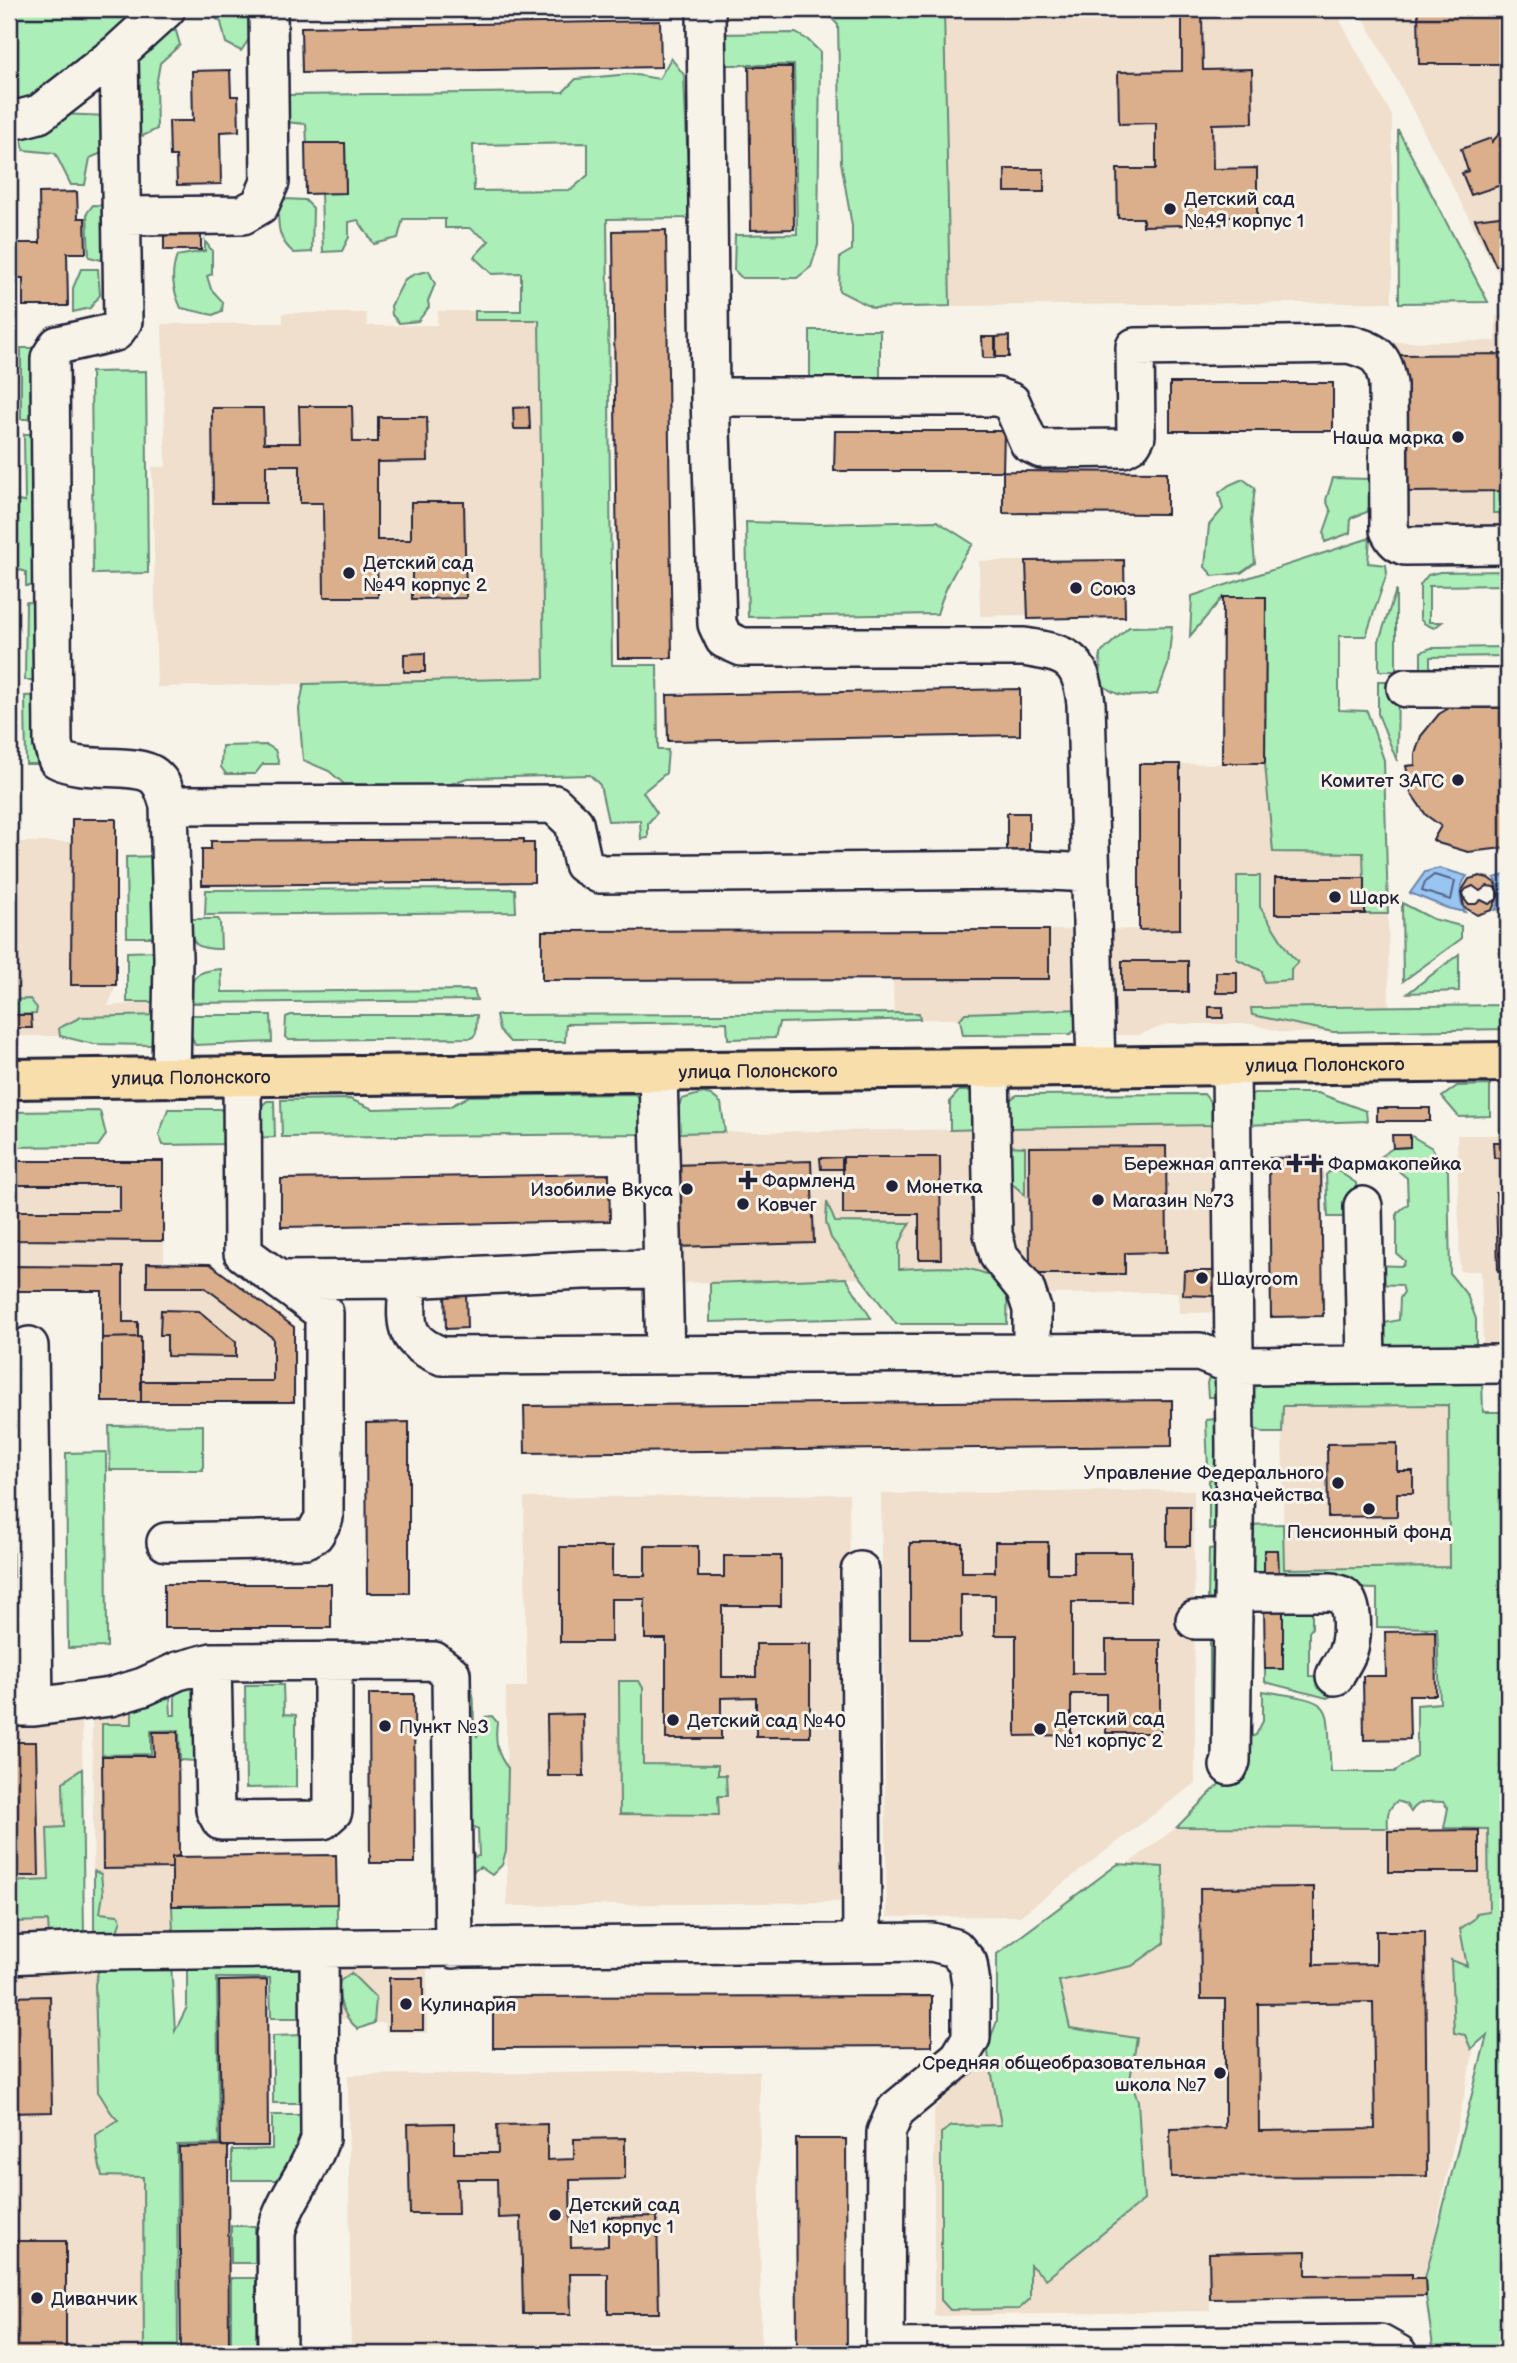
<svg xmlns="http://www.w3.org/2000/svg" width="1517" height="2363" font-family="'Balsamiq Sans',sans-serif">
<rect width="100%" height="100%" fill="#f7f3e8"/>
<filter id="ink" filterUnits="userSpaceOnUse"><feTurbulence type="fractalNoise" baseFrequency=".0143" numOctaves="2"/><feDisplacementMap in="SourceGraphic" scale="14" xChannelSelector="R" yChannelSelector="G"/><feConvolveMatrix kernelMatrix="1 2 1 2 8 2 1 2 1" color-interpolation-filters="sRGB"/></filter>
<g filter="url(#ink)">
<path fill="#efdfcc" d="M719,9H823L832,18H719Z
M944,9H1334L1392,116V302L950,306Z
M1359,9H1508V293L1395,76Z
M438,311H475V320L539,319L544,678L157,687L152,467H166L162,324L283,323V313H366L367,326L437,325Z
M1496,316H1508V535L1404,530L1397,513L1393,342L1496,341Z
M979,561H1026L1028,615L980,616Z
M1265,763L1273,851L1363,853L1365,913L1388,914L1389,1007L1251,1008L1252,1015L1333,1032L1285,1033L1252,1024H1169L1138,1035H963L960,1019H920L919,1013H894L893,979L1049,930L1180,929V764Z
M9,842H72L71,984L116,985L108,1006L154,1002L159,998L150,1045L93,1044L60,1036H9Z
M975,1091L1017,1095L1012,1097L1008,1128L1213,1125V1251L1224,1312L1179,1313L1178,1292L1044,1294L1005,1291L958,1268L899,1269V1245L910,1223L835,1222L828,1204L826,1222L831,1238L862,1278L675,1283L677,1133L986,1129Z
M1457,1135H1508V1344L1504,1346H1483L1481,1271H1460Z
M9,1161H163L164,1263L210,1264L294,1327V1402H102V1291H9Z
M1448,1405L1450,1568L1284,1569L1282,1406Z
M1194,1490L1195,1783L1020,1916L887,1917L881,1494Z
M849,1494L850,1564L838,1565L840,1902L507,1906L506,1687H527L524,1498Z
M170,1696L171,1715H176L195,1761H178L179,1856L172,1857L173,1931L100,1939L94,1929L92,1708L132,1699Z
M82,1719L84,1936L9,1938V1720Z
M1177,1827L1488,1829L1489,1978L1425,2278L1426,2296L1210,2299V2311L934,2316V2109L1007,2037L1005,1956Z
M328,1958L427,1966V2033L386,2032L385,2023H374L358,2029L346,2019L325,2018Z
M104,1966L98,2091L108,2105L111,2115L119,2120L110,2126L103,2176H143L144,2354H9V1967Z
M759,2071L761,2354H351L348,2075Z"/>
<path fill="#aceeb7" stroke="#678879" stroke-width="2" fill-rule="evenodd" d="M9,9H142L64,89L9,109Z
M202,9H249V39L241,51L226,43L221,22Z
M823,9H944L950,306L873,308L839,291L840,257L852,250V226L841,162L838,25Z
M156,31H176L180,45L160,63L156,86L157,129L143,136L129,130L136,50Z
M796,33L808,40L820,52L818,245L811,267L797,278H742L734,270L735,235L797,234L794,65H716V34Z
M671,58L684,75L690,218L607,219L612,665H657L658,750H668L666,773L643,792L657,813L648,823V838L641,839L640,820L608,821L600,785L590,775L467,778L445,786L344,784L329,771L303,760L299,709L304,684L544,678L539,320H475V311H521V273L492,274L474,257L489,241L469,228H445V219H403L398,238L374,244L358,220L349,222V237L342,251L323,252L321,193L346,192L345,143H307L306,124L285,122L284,95L563,92L576,79L630,74L659,79ZM588,143V175L571,190L474,191L473,145Z
M58,114L109,116L111,149L90,158L85,185H71L55,153L24,150L20,132Z
M1398,130L1488,302L1399,303Z
M283,199L305,200L313,208L312,252L294,253C277,239 278,225 278,204Z
M93,205L109,206L111,250L101,260L89,257L87,213Z
M205,241L212,251V274L207,276L211,289L223,302L222,311L213,315L181,308C173,290 170,275 177,256L205,251Z
M81,269H98L100,295L90,308L73,312V288Z
M429,271L435,284L428,301L429,307L418,321L399,323L392,315L391,306L405,279L415,274Z
M810,330H880V380H810Z
M21,348H37V419H21Z
M146,371L148,573L93,574L91,372Z
M24,434H42V586H26V572L11,567L9,500L25,502Z
M1333,478L1369,479L1370,504L1367,512L1351,518L1350,533L1325,542L1324,532L1331,512L1326,500Z
M1243,479L1255,488L1251,521L1255,563L1241,573L1213,576L1205,567L1209,525L1223,509L1219,493L1229,485Z
M1493,491H1508V513H1493Z
M937,521L973,544C956,567 945,587 937,614L748,617L746,522L818,524Z
M1370,538L1368,563L1386,565L1387,573L1366,636H1339V710L1367,711L1384,760L1388,914H1365L1363,853L1273,852L1265,763L1266,597H1223L1190,636L1192,596Z
M1508,571V585L1429,586V622H1442L1434,628L1425,624L1420,619V585L1428,575L1440,572Z
M1396,590V671H1379V641Z
M26,602L45,603L44,680H25Z
M1172,626L1168,665L1157,694C1135,696 1117,700 1101,683L1100,654L1129,627Z
M1508,647V656L1430,657V675L1421,670V652L1431,648Z
M1378,681H1398L1397,761L1378,714Z
M44,695V764H26L25,696Z
M267,745L275,750L279,764H263L255,774H226L221,767L222,746Z
M160,856V937H127L126,857Z
M1237,876H1260V907L1290,954L1298,962L1291,969V980L1264,982L1262,971L1237,959Z
M515,889L516,912L205,915L206,890Z
M1402,903L1433,919L1461,926V939L1403,981Z
M190,919H218L220,922L221,949C196,949 190,945 190,919Z
M159,951L154,1002H127V952Z
M1459,954V991L1408,993Z
M221,969L222,992L474,990L477,1000L189,1003C190,977 194,971 221,969Z
M30,999L37,1008L36,1014L9,1015V1000Z
M1508,1005V1029L1333,1032L1252,1015L1251,1008Z
M1082,1009L1077,1029L1070,1034L963,1035L960,1019L965,1013Z
M919,1013L920,1019L779,1023L775,1038L728,1039L727,1022L566,1024L565,1042H510L499,1030L496,1015Z
M161,1015L156,1041L150,1045L93,1044L60,1036L59,1028L81,1017Z
M190,1015H271L272,1042L195,1045L190,1032Z
M291,1015H477L476,1033L472,1038L289,1040L285,1037L286,1017Z
M1490,1085V1116L1459,1117L1442,1097L1457,1086Z
M959,1091H975L986,1129L950,1130V1101Z
M703,1093L711,1095L721,1103L725,1132L677,1133L676,1112L682,1099Z
M1254,1093H1318L1366,1111L1367,1121L1243,1125L1248,1096Z
M634,1094L645,1099L649,1134L282,1137L281,1100L350,1099L373,1109L449,1107L469,1096Z
M1204,1094L1212,1104L1213,1125L1008,1128V1101L1017,1095Z
M267,1101H274L275,1137L252,1138L256,1111Z
M168,1109H220L227,1115L229,1144L163,1145L159,1135Z
M100,1111L106,1135L98,1146L9,1147V1112Z
M1410,1135L1432,1148L1448,1171L1450,1274L1467,1295L1476,1319V1346L1371,1347V1326L1399,1320L1400,1298L1404,1292L1402,1285L1370,1284V1265L1403,1266L1405,1261L1397,1254V1213L1408,1204L1407,1178L1381,1156L1393,1148L1410,1147Z
M1009,1146L1025,1147V1195L1000,1173Z
M1331,1170L1338,1171L1356,1183V1206L1349,1217H1328L1326,1175Z
M827,1202L835,1222L910,1223L899,1245V1269C929,1268 989,1259 1005,1291C1009,1300 1007,1315 1007,1324H896L831,1238L826,1222Z
M846,1278L871,1318L710,1322V1283Z
M1214,1365L1219,1370L1223,1409L1222,1609H1215L1214,1599H1208L1209,1549L1218,1548V1529H1209V1480L1212,1479V1470L1208,1469L1206,1420L1216,1419V1397H1208L1207,1383Z
M1259,1380H1482L1483,1412H1508V2354H1434L1426,2296L1425,2278L1487,2035L1471,2049L1465,2035L1454,2033L1451,1960L1467,1966L1460,1929L1474,1919L1477,1913L1489,1911L1488,1829L1444,1828L1448,1808L1443,1802C1430,1802 1418,1799 1411,1812L1406,1804L1397,1801C1387,1809 1387,1816 1388,1828L1177,1827L1236,1767L1240,1741L1256,1735L1263,1721V1691C1342,1703 1325,1701 1331,1772H1394L1417,1756V1705L1440,1703L1437,1628L1377,1627V1589L1278,1586L1245,1573L1244,1525L1283,1524L1284,1569L1449,1567L1448,1405L1283,1406L1282,1433H1264L1253,1428L1251,1385ZM1264,1550H1278L1279,1578L1264,1579Z
M203,1425V1470H110L109,1426Z
M106,1452L107,1647L68,1648L66,1453Z
M1312,1605V1628L1309,1632V1676L1353,1677L1352,1687L1327,1698L1265,1682V1669L1283,1668V1606Z
M1210,1634H1222L1219,1712H1210Z
M194,1674L202,1749L195,1761L180,1760L179,1730L151,1731V1754L102,1755V1724H132V1699L170,1696L171,1715H175V1682Z
M619,1681H639L643,1688V1764L718,1765V1775H726L727,1796H718L719,1815L620,1814Z
M245,1685H283L284,1714L296,1715V1787L246,1788Z
M469,1685C479,1700 469,1720 477,1736L485,1717L492,1716L497,1722C495,1740 496,1754 508,1768L506,1851L502,1865L492,1875L480,1867L470,1874L468,1849L473,1851L474,1857L479,1856L478,1829L472,1826V1814L458,1796Z
M82,1769L84,1936L49,1937L48,1921L9,1922V1882L49,1880L47,1828L64,1827L63,1782Z
M1118,1864L1163,1867L1164,1943L1132,1966L1059,1981L1070,2028L1137,2038L1130,2080L1138,2101L1144,2200L1046,2279L1030,2265V2299L1019,2309L950,2310L941,2300V2133L952,2126L1001,2125L987,2047L997,2021V1954Z
M94,1871L101,1874L103,1894L100,1913L118,1915L121,1920L115,1937L100,1939L94,1929Z
M337,1904V1929L173,1931L172,1906Z
M187,1957L284,1959L299,1968L305,1978V2018H271L270,1978H217L219,2144L177,2145L178,2354H144L143,2177L102,2176L97,2153L96,2135L118,2120C109,2113 105,2101 98,2092L95,1984L98,1972L104,1966L171,1963L175,2031L187,2007Z
M351,1973L376,1998L374,2023L358,2029C344,2017 336,2000 340,1981Z
M303,2035V2103H273V2036Z
M272,2115H303C303,2140 297,2161 280,2180H232V2150L272,2149Z
M255,2226V2263H231V2226Z
M231,2278H256V2347L231,2348Z"/>
<path fill="#99c5f2" stroke="#6984a9" stroke-width="2" d="M1439,868L1467,876C1458,888 1459,899 1465,912L1447,908L1410,893L1425,872Z
M1508,874V908L1495,910C1502,899 1501,889 1494,878Z"/>
<g fill="none" stroke-linecap="round" stroke-linejoin="round">
<path stroke="#526384" stroke-width="2" d="M1434,875L1455,881L1451,900L1422,891L1425,882Z"/>
</g>
<path fill="#dbaf8c" stroke="#22223b" stroke-width="2" fill-rule="evenodd" d="M1157,9H1212V15H1202L1203,70L1252,69L1253,123L1212,124L1213,169L1257,168V216L1228,217V224L1143,226V218H1118L1117,169H1156V123L1119,124L1118,72L1182,71V15H1157Z
M1418,9H1508V64H1419Z
M660,21L661,67L302,73L301,27Z
M749,67H792L794,229L751,230Z
M230,70L231,96H238L239,131L220,132L221,184L177,185L176,156H170L169,121H193L192,71Z
M1508,124V197L1507,183L1471,195L1462,173L1468,171L1461,149L1491,138L1492,142Z
M305,143H345L346,193L306,194Z
M1005,169H1044V192H1005Z
M77,192L78,218H85L86,253H67L68,306H23V278H16V243H40L39,193Z
M1508,215V266H1496L1475,219Z
M164,228H201V250H164Z
M666,230L672,658H618L613,231Z
M1009,336V357H996V337Z
M982,337H995V358H983Z
M1508,354V491L1408,492L1407,383H1398V355Z
M1170,383H1333V431H1170Z
M299,406H352L353,442H378V417H427L428,461L377,462V540H411V502H464L466,598L412,599V560H377L378,597H324L323,503H300V465H266V503H213L212,408H263L264,443H300Z
M529,407L530,429H514L513,408Z
M835,431H1004L1003,471H834Z
M1003,471L1167,472V514L1003,513Z
M1124,560L1125,617L1028,619L1026,561Z
M1223,597H1266L1265,763H1222Z
M425,653V672H404V654Z
M1020,689V735L668,741L667,695Z
M1456,704L1504,706L1508,709V846L1504,848L1468,852L1438,843L1433,840L1441,826L1426,815L1411,793L1406,766L1415,765V754L1421,736L1439,714Z
M1139,764H1180V929L1139,930Z
M1007,813H1029V851H1007Z
M72,819H116V985H71Z
M524,839V843H534V882L202,885V849H211V841Z
M1480,876L1488,878L1495,883L1499,895L1492,910L1477,915L1464,907L1461,892L1469,879ZM1473,886L1480,891L1487,886L1494,887L1497,891V899L1489,904L1481,900L1476,904H1468L1465,900L1463,893L1466,889Z
M1275,878H1365V914H1275Z
M9,898H12V983H9Z
M1049,930V979L542,980V931Z
M1122,961H1188V992H1122Z
M1216,972H1237V993H1216Z
M1209,1007H1223V1018H1209Z
M14,1015H31L32,1028H14Z
M1377,1108H1430V1121H1377Z
M1392,1135H1410V1147L1393,1148Z
M1493,1142H1508V1157L1494,1158Z
M1166,1146L1167,1252L1125,1253V1274H1030L1029,1147Z
M842,1157V1169H821L820,1158Z
M843,1157H940L941,1259H919V1214H843Z
M1321,1157L1323,1316L1271,1317L1269,1158Z
M9,1161H163V1241L9,1240V1211H120V1185H9Z
M811,1161L814,1243L674,1247L672,1165Z
M609,1174L610,1221L281,1227V1179Z
M1496,1193H1508V1270L1498,1271Z
M147,1263L210,1264L294,1327V1402H141V1381H273V1338L204,1287H147Z
M9,1266L123,1267V1322H138V1337L102,1338V1291H9Z
M1184,1271H1215L1214,1296L1183,1295Z
M466,1292L467,1328L446,1329L445,1293Z
M161,1310L199,1311L236,1342V1357L167,1356V1335H160Z
M141,1337V1402H102V1338Z
M1172,1400V1446L525,1453L524,1406Z
M409,1422V1593H367L366,1423Z
M1397,1443V1471H1413V1493H1397V1516L1328,1517L1327,1444Z
M1167,1506H1190V1546H1167Z
M995,1542H1048V1573H1074V1552H1131V1602H1072V1673H1106V1640H1160V1733H1106V1694H1071V1735L1016,1736V1635H995V1595H961V1638H910V1543H962V1572H995Z
M645,1546H698V1577H724V1556H781V1606H722V1677H756V1644H810V1737H756V1697L721,1698V1739H666V1639H645V1599H611V1642H560V1547H612V1576H645Z
M1264,1550H1278L1279,1579H1264Z
M164,1584H331V1628H164Z
M1264,1606H1283V1669H1265Z
M1435,1631L1436,1695H1409L1410,1739L1364,1740L1363,1676H1386L1385,1632Z
M369,1694H414L415,1863H370Z
M583,1714L584,1776H548L547,1715Z
M153,1732H178L179,1856L172,1857V1868L103,1869L102,1756H154Z
M9,1742H36L39,1876H9Z
M1479,1830V1872H1388V1831Z
M336,1855L337,1904L172,1906V1857Z
M1314,1887V1965L1376,1964V1931H1425L1427,2176L1171,2177L1170,2129L1225,2128V1999H1201L1200,1888ZM1373,2002L1375,2129L1259,2131L1258,2004Z
M389,1978H423V2030H389Z
M267,1980L268,2146H221L219,1981Z
M50,1996L52,2112L9,2113V1997Z
M932,1996V2046L493,2048V1997Z
M454,2123V2153H498L497,2125L547,2124V2160L574,2159V2139L625,2138V2179L570,2180L571,2247L608,2246V2217L657,2216L659,2313H608V2274H570L571,2314H523L521,2217L498,2218L497,2179H457L458,2214H410L408,2124Z
M796,2139H846L847,2354H797Z
M228,2146L229,2354H181L179,2147Z
M9,2241H66V2354H9Z
M1306,2251V2275L1412,2274V2278H1425L1426,2296L1210,2299L1209,2253Z"/>
<g fill="none" stroke-linecap="round" stroke-linejoin="round">
<g stroke="#22223b" stroke-width="42">
<path id="minor" d="M706,9L710,397L717,624L724,639L742,647H1024C1067,654 1081,657 1086,704L1096,1067
M119,52L123,321L115,332L58,345L50,358L53,744L57,759C84,774 135,761 154,776C163,783 166,795 169,805L173,958L171,1078
M9,119H20L39,114L119,52L166,9
M123,216L243,215L260,205L270,182L268,9
M710,397H997L1011,402L1029,443L1041,449L1123,448L1132,443L1136,436L1135,347L1349,344C1376,352 1383,355 1388,384L1389,530C1393,538 1396,543 1405,546L1508,545
M1406,688H1508
M169,805L554,804L574,823L583,864L599,874L1031,870L1090,873
M990,1068L993,1234L999,1256L1025,1288L1032,1309V1353
M658,1072L665,1355
M1363,1206L1366,1365
M408,1279C407,1320 398,1339 442,1356L1199,1352L1235,1366L1508,1364
M280,1280L408,1279L583,1270L663,1269
M29,1346L34,1707
M166,1542L306,1539L315,1534L324,1518V1313L243,1253L242,1077
M860,1571L862,1943
M1233,1592H1332C1336,1594 1340,1594 1343,1596C1355,1606 1352,1639 1348,1651C1345,1660 1339,1667 1335,1676
M1195,1620H1233
M212,1662L215,1810L221,1821L323,1820L333,1811V1663
M9,1707H34L110,1697L143,1687L178,1671L212,1662L434,1661L451,1674L454,1949
M1229,1766L1231,1761L1235,1450L1231,1065
M9,1955L90,1951L932,1942L955,1948L968,1963L971,1984V2038L959,2058L896,2110L886,2132L885,2354
M885,2348L1380,2344L1398,2354
M277,2354L276,2233C284,2199 310,2172 320,2139L319,1950"/>
</g>
<g stroke="#22223b" stroke-width="44">
<g id="major">
<path id="s1" d="M9,1079L1508,1062"/>
</g>
</g>
<use href="#minor" stroke="#f7f3e8" stroke-width="37"/>
<use href="#major" stroke="#f8deab" stroke-width="38"/>
</g>
</g>
<g fill="#22223b" stroke="#f7f3e8" stroke-width="2.5">
<circle cx="1170" cy="209" r="7"/>
<circle cx="1458" cy="437" r="7"/>
<circle cx="349" cy="573" r="7"/>
<circle cx="1076" cy="588" r="7"/>
<circle cx="1458" cy="780" r="7"/>
<circle cx="1335" cy="897" r="7"/>
<path d="M1292.5 1152.5h7v7h7v7h-7v7h-7v-7h-7v-7h7z"/>
<path d="M1310.5 1152.5h7v7h7v7h-7v7h-7v-7h-7v-7h7z"/>
<path d="M744.5 1169.5h7v7h7v7h-7v7h-7v-7h-7v-7h7z"/>
<circle cx="892" cy="1186" r="7"/>
<circle cx="687" cy="1189" r="7"/>
<circle cx="1098" cy="1200" r="7"/>
<circle cx="743" cy="1204" r="7"/>
<circle cx="1202" cy="1278" r="7"/>
<circle cx="1338" cy="1483" r="7"/>
<circle cx="1369" cy="1509" r="7"/>
<circle cx="673" cy="1720" r="7"/>
<circle cx="385" cy="1726" r="7"/>
<circle cx="1040" cy="1729" r="7"/>
<circle cx="406" cy="2004" r="7"/>
<circle cx="1220" cy="2073" r="7"/>
<circle cx="555" cy="2215" r="7"/>
<circle cx="37" cy="2298" r="7"/>
</g>
<g text-anchor="middle" stroke-width="6" stroke-linejoin="round" paint-order="stroke">
<g font-size="19" fill="#22223b" stroke="#f7f3e8" text-anchor="start">
<text x="1184" y="205">Детский сад<tspan x="1184" dy="22">№49 корпус 1</tspan></text>
<text x="1444" y="444" text-anchor="end">Наша марка</text>
<text x="363" y="569">Детский сад<tspan x="363" dy="22">№49 корпус 2</tspan></text>
<text x="1090" y="595">Союз</text>
<text x="1444" y="787" text-anchor="end">Комитет ЗАГС</text>
<text x="1349" y="904">Шарк</text>
<text x="1282" y="1170" text-anchor="end">Бережная аптека</text>
<text x="1328" y="1170">Фармакопейка</text>
<text x="762" y="1187">Фармленд</text>
<text x="906" y="1193">Монетка</text>
<text x="673" y="1196" text-anchor="end">Изобилие Вкуса</text>
<text x="1112" y="1207">Магазин №73</text>
<text x="757" y="1211">Ковчег</text>
<text x="1216" y="1285">Шауroom</text>
<text x="1324" y="1479" text-anchor="end">Управление Федерального<tspan x="1324" dy="22">казначейства</tspan></text>
<text x="1369" y="1538" text-anchor="middle">Пенсионный фонд</text>
<text x="1054" y="1725">Детский сад<tspan x="1054" dy="22">№1 корпус 2</tspan></text>
<text x="687" y="1727">Детский сад №40</text>
<text x="399" y="1733">Пункт №3</text>
<text x="420" y="2011">Кулинария</text>
<text x="1206" y="2069" text-anchor="end">Средняя общеобразовательная<tspan x="1206" dy="22">школа №7</tspan></text>
<text x="569" y="2211">Детский сад<tspan x="569" dy="22">№1 корпус 1</tspan></text>
<text x="51" y="2305">Диванчик</text>
</g>
<g font-size="19" fill="#22223b" stroke="#f7f3e8">
<text dy="7" stroke="none"><textPath href="#s1" startOffset="1316">улица Полонского</textPath></text>
<text dy="7" stroke="none"><textPath href="#s1" startOffset="749">улица Полонского</textPath></text>
<text dy="7" stroke="none"><textPath href="#s1" startOffset="182">улица Полонского</textPath></text>
</g>
</g>
<rect width="1517" height="2363" fill="none" stroke="#f7f3e8" stroke-width="35"/>
<rect x="18" y="18" width="1482" height="2328" fill="none" stroke="#22223b" stroke-width="2.5" filter="url(#ink)"/>
</svg>
